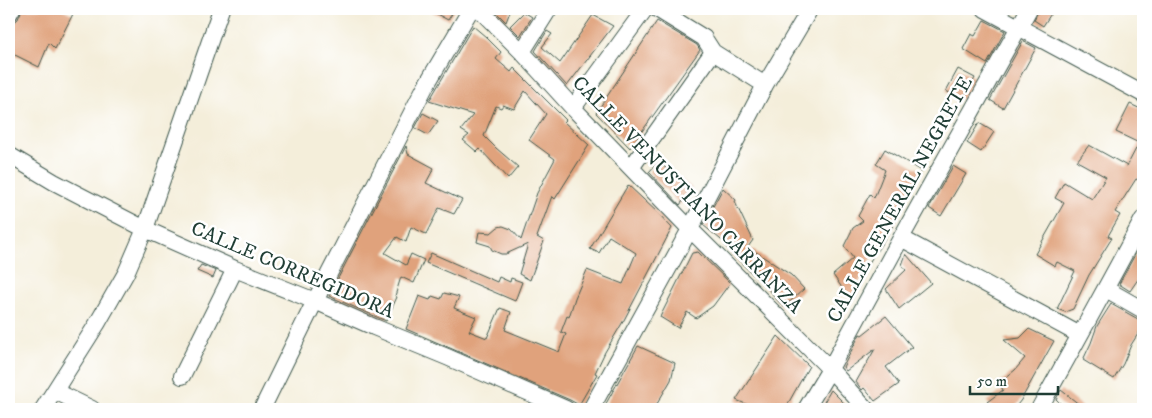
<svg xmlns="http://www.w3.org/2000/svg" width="1152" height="418" font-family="'IM FELL DW Pica',serif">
<rect width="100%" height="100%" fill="#fff"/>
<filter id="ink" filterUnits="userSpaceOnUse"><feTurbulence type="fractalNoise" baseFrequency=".02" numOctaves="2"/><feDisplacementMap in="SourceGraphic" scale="10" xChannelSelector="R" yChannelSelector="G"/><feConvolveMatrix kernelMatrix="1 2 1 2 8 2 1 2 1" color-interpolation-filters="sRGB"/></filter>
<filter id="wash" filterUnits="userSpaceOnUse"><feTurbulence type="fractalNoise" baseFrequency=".0096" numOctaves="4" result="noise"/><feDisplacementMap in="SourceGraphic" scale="20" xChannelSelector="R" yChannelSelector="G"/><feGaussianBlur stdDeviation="1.12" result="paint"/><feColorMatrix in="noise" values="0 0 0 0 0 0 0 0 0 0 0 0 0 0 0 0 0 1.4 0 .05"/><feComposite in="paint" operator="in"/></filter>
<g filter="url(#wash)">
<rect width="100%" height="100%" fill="#f4eeda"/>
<g id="blocks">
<path fill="#e0a27c" d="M22,9H62L73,14L55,49L49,43L39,67L9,52V30L13,23L18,19Z
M427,9H455L448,20Z
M493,9H511L506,22Z
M1039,9H1054L1043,26L1034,20Z
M524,12L532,17L520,36L510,26Z
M593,15L613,26L567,86L535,51L547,31L552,34L542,47L560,63Z
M984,20L1005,31L987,64L963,49L971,34L975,36Z
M657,21L697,45L700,50L630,148L596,113Z
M473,26L486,37L501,52L496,59L511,72L514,68L566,120L564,122L589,145L555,199L552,196L537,237L544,241L530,280L519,274L528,244L506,254H501L492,250L490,246L477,242L479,232L491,233L498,227L503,226L511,229L521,240L537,193L555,159L529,140L546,114L525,91L514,109L503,105L501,108L496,106L484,136L496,148L518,167L508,179L480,149L477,152L463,140L469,135L461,130L473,115L429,101Z
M1023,41L1036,48L1003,108L990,100Z
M958,69L975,78L963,100L946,91Z
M1130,104L1143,110V182L1136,179L1115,212L1120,215L1108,236L1112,238L1089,275L1073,309L1065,312L1057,309L1075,271L1057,262L1055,266L1035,254L1064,203L1055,198L1064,182L1092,199L1106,177L1077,161L1089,145L1127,166L1139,143L1116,132Z
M423,113L438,121L428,135L415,128Z
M979,123L994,132L981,152L967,143Z
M406,146L408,154L434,168L426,183L462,200L454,214L439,208L426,234L411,227L406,242L397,237L385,253L406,265L411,254L424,260L414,283L401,277L395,296L397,297L386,321L329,296Z
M885,149L922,171L905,199L906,200L894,224L876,252H875L850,299L833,275L853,258L844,246L853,228L863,221L858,216L870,194L874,198L885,170L876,164Z
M658,162L692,188L680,205L649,172Z
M953,166L966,174L941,216L929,208Z
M628,185L658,213L672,228L624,320L605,352L595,373L597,374L579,405L570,400L406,329L419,296L430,300L432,296L441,299L444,293L459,297L454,308L476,317L469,331L487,338L500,308L511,312L505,330L559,352L566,334L561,332L567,316L569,317L575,298L587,270L623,284L636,253L609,236L599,253L590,249Z
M723,188L736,200L735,202L753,240L748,247L791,275L804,289L784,307L772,295L773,294L739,261L725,246L726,244L703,225Z
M1143,240V272L1130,291L1119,284Z
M698,252L730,283L713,306L696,318L687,312L678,328L660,317L692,253Z
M431,253L497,282L499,277L510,282L511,278L522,282L515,301L426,263Z
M906,254L931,283L899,309L886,289L906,270L902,265Z
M201,265L216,271L213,278L197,271Z
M1111,304L1138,319L1143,320V326L1131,345L1123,364L1114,379L1083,360L1091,343L1097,326Z
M886,316L912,347L886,367L899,384L875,401L864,388L862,390L856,382L875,349L846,371L843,367L860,334L862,335Z
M1029,329L1054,341L1021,400L1014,409H993L987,402L1003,390L999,383L1015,370L1025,358L1004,340L1020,338Z
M778,336L809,366L785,409H758L736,400Z
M638,346L675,363L671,380L654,409H603Z
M831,390L844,403L840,409H820Z
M1061,390L1085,409H1066L1056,399Z"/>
</g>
</g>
<g filter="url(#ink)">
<use href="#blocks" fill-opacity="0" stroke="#3f584d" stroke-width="1"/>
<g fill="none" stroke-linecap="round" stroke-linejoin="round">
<g stroke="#3f584d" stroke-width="18">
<path id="minor" d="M479,9L522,52L573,108L690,229L830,369L866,409
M657,9L704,38L713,52L765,85
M985,9L1143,94
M9,14L12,9
M522,52L549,9
M573,108L645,9
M9,155L54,182L145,229L235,269L315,301L374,327L447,357L566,409
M631,168L713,52
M901,238L1080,335
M1106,289L1143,310
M182,376L235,269
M55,391L92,409
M43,409L97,324L126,273L145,229L221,9
M262,409L315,301L425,87L471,9
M591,409L690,229L765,85L810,9
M806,409L830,369L901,238L1029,9
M1039,409C1074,346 1109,283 1143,219"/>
</g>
<use href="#minor" stroke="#fff" stroke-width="16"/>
</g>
</g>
<g text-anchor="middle" stroke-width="5" stroke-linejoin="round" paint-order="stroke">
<g font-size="20" fill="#1f3d34" stroke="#fff">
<text transform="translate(688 194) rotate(46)" y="7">CALLE VENUSTIANO CARRANZA</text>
<text transform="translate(899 199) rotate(-61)" y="7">CALLE GENERAL NEGRETE</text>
<text transform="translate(293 269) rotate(23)" y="7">CALLE CORREGIDORA</text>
</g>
</g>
<rect width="1152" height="418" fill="none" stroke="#fff" stroke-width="30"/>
<path d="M970 386v8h88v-8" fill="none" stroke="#1f3d34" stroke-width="2.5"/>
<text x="977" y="386" font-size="15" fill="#1f3d34" stroke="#ffffff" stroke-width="4" paint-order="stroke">50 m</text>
</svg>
